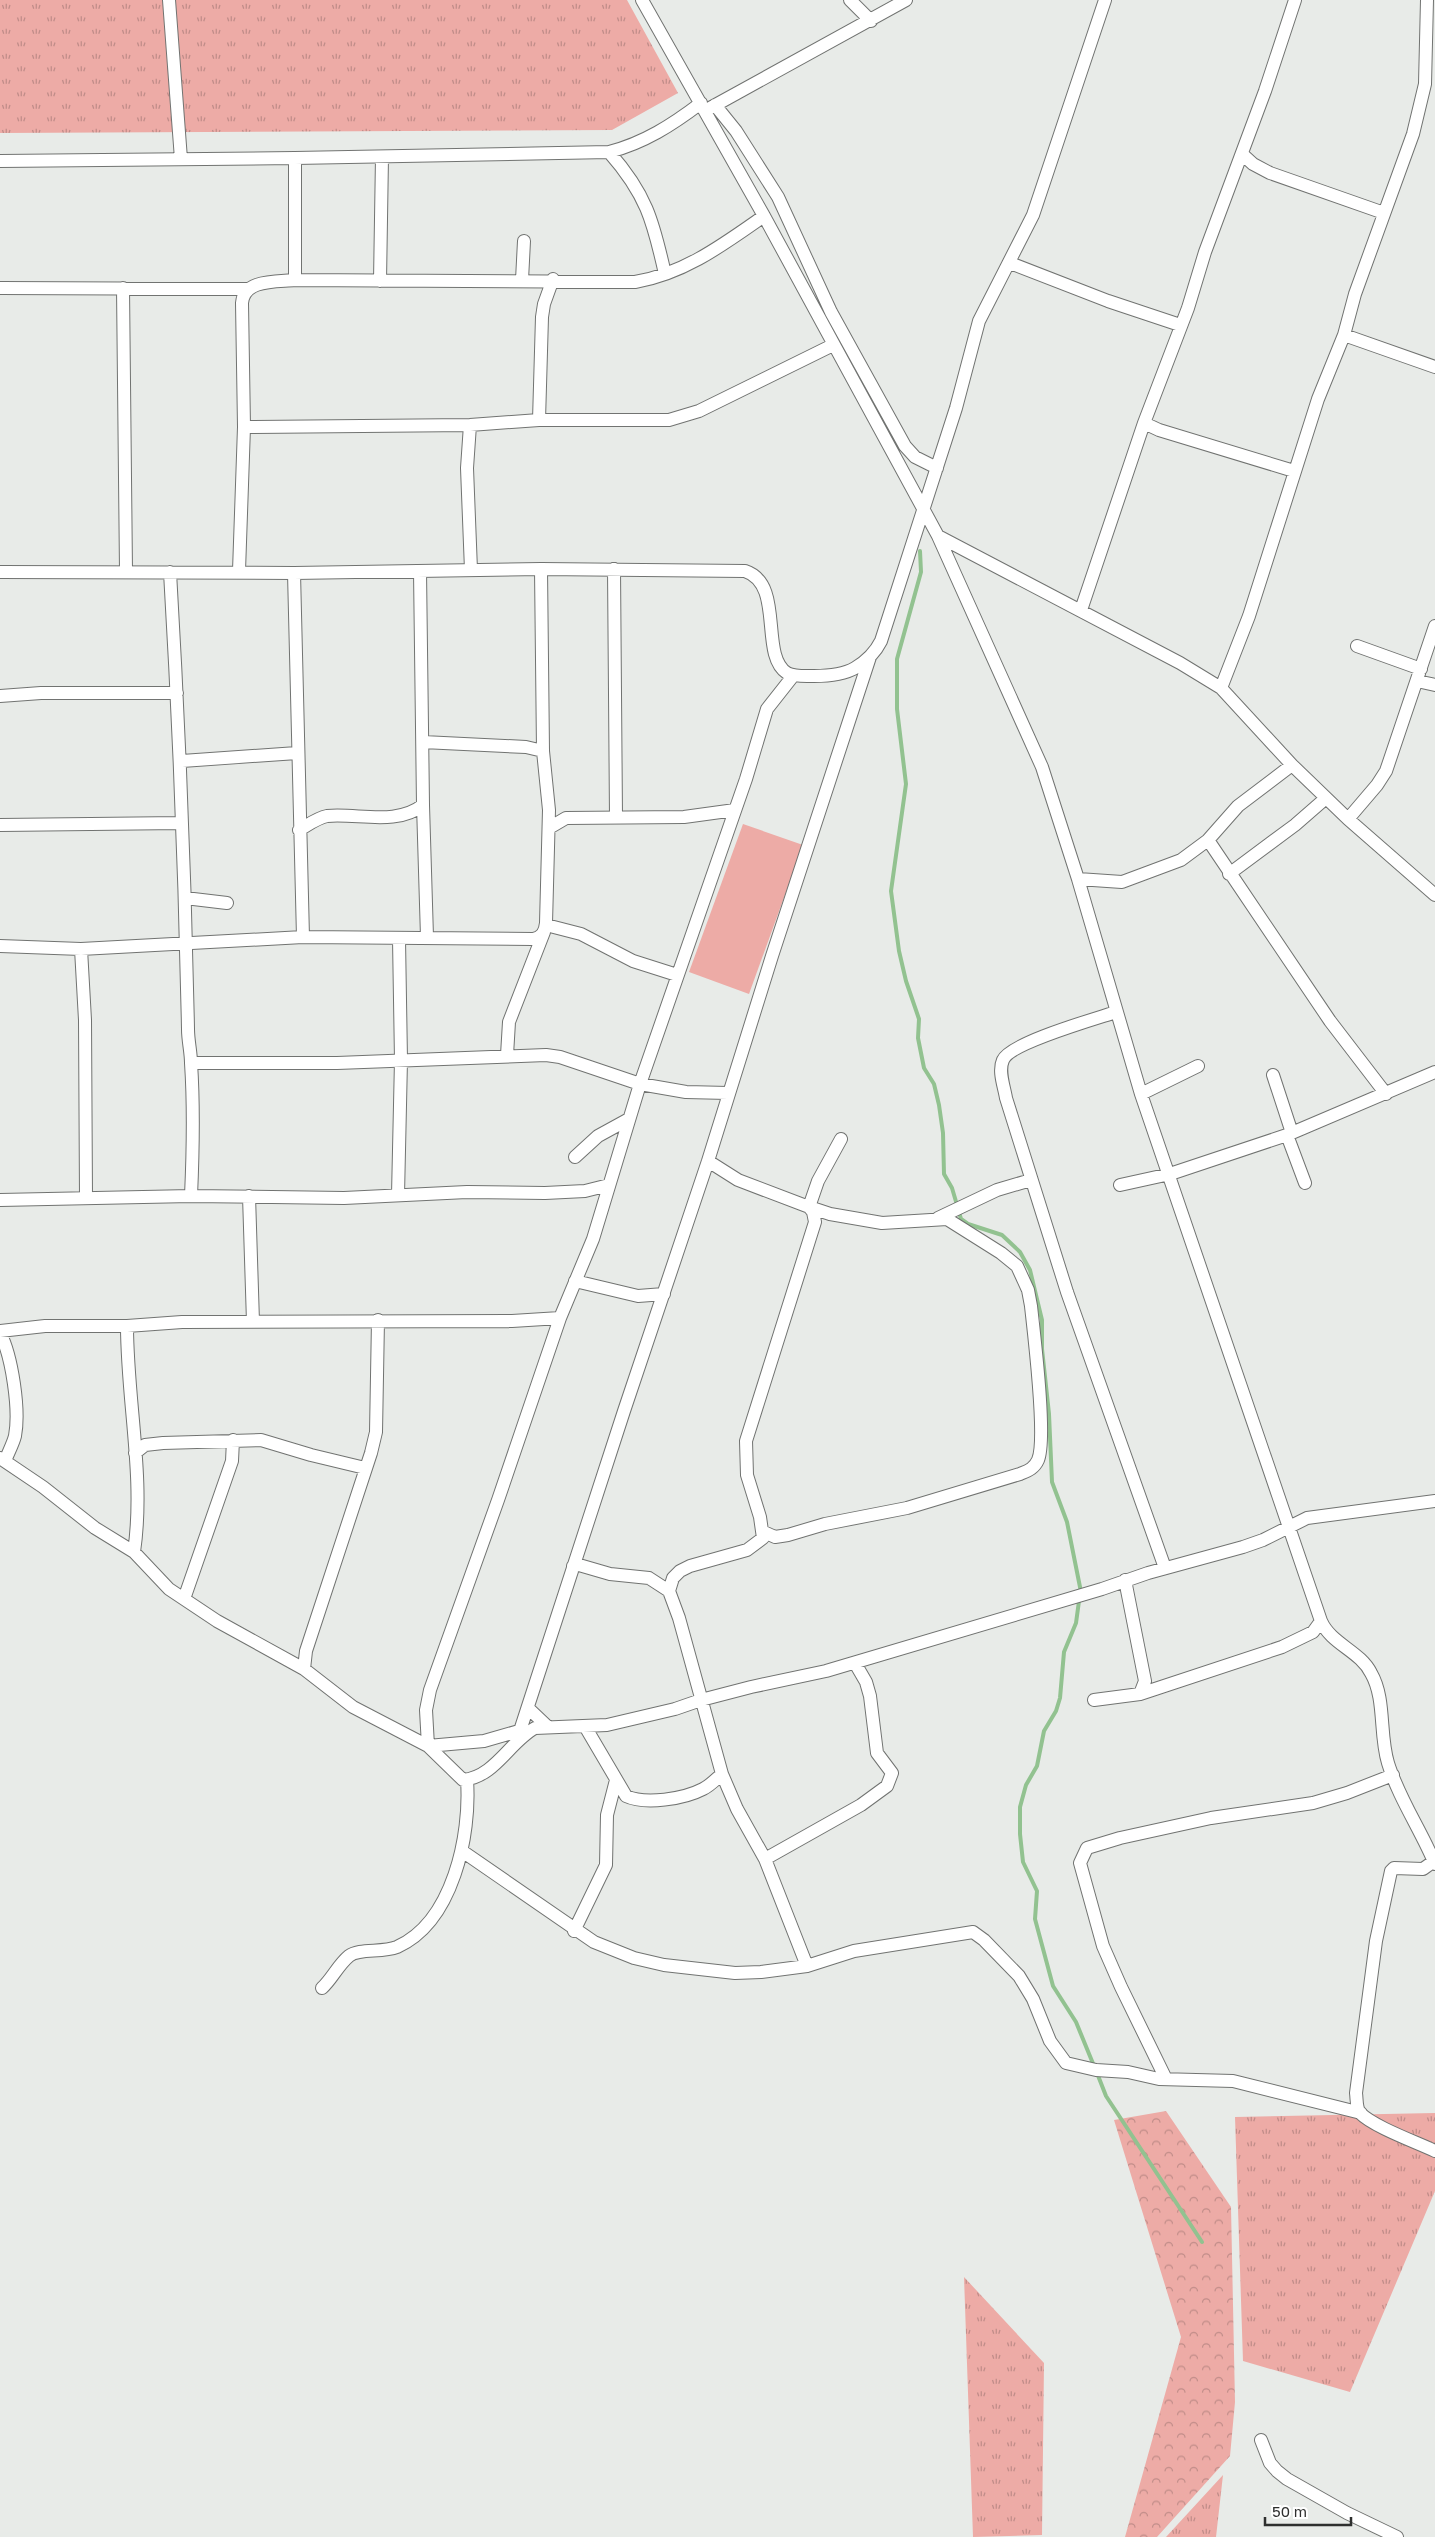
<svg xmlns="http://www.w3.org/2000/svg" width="1435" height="2537" font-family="'Golos Text',sans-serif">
<defs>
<pattern id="grass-tufts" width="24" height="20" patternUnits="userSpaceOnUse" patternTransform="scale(1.25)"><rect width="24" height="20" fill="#edaba6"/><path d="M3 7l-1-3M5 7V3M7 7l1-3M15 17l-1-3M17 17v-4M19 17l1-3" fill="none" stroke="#c08c88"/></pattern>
<pattern id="forest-crowns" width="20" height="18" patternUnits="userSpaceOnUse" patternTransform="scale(1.25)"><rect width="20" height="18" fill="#edaba6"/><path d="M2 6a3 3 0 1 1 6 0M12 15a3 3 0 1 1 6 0" fill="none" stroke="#c08c88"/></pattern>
</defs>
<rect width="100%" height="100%" fill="#e8ebe8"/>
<path fill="url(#grass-tufts)" d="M0,0H627L678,93L612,130L0,133Z
M1435,2113V2191L1350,2392L1243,2361L1235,2117Z
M964,2277L1044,2363L1042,2535L973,2537Z
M1223,2475L1216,2537H1166Z"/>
<path fill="url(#forest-crowns)" d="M1166,2111L1231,2207L1235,2402L1230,2456L1157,2537H1125L1181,2337L1114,2120Z"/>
<path fill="#edaba6" d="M743,824L803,845L749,994L689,972Z"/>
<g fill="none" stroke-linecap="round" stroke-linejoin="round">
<path stroke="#92c290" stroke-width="4" d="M920,551L921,572L897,659V709L906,784L891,891L899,951L906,981L919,1019L918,1038L924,1068L934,1084L939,1105L943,1133L944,1174L952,1188L957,1205
M959,1212L961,1219L968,1224L1002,1235L1020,1252L1030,1270L1042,1320V1349L1049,1414L1052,1482L1067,1522L1081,1592
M1079,1601L1076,1623L1064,1652L1060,1698L1056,1711L1044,1731L1037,1766L1026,1785L1020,1807V1834L1023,1862L1037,1891L1035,1919L1053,1986L1076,2022L1094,2066
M1097,2073L1106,2096L1202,2242"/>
<g stroke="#717371" stroke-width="14">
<path id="minor" d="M169,0L181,159
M642,0L764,216L938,536L1042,767L1078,879L1141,1094L1321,1621C1331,1644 1360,1651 1371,1673C1386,1699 1379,1734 1388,1763C1399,1799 1421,1830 1435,1864
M850,0L871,21
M715,105L736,131L778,197L831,312L905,446L915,457L937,468
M710,108L906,0
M609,152C646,194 653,220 665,274
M1242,154L1253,164L1270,173L1384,213
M0,161L295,158L609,152C644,143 672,125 701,103
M1010,263L1108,301L1180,325
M295,280V158
M522,280L524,241
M380,281L382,157
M0,288L247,289
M123,288L126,571
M1344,335L1435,367
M539,420L542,317L544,304L553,279
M1144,423L1159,430L1294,471
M470,425L467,468L471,570
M244,427L470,425L539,420H669L699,411L833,345
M938,536L1180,663L1221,688L1292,765L1348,819L1435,895
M614,569L616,817
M239,571L244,427L242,303C244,279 276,282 295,280L635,282C684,274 724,244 764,216
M420,571L423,805L427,937
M0,572L294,573L541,569L745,571C785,584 759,655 787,673C795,677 805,676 814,676C827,676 843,675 855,668C867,661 875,653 881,641L956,408L979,321L1033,215L1105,0
M170,572C179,724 185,876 188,1029C188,1041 191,1052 191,1063C194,1107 193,1152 191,1196
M294,573L303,937
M1081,610L1144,423L1188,308L1205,252L1265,91L1295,0
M1357,646L1421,669
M1417,681L1435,685
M1221,688L1249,616L1318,399L1344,335L1355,294L1413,134L1425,84L1427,0
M0,696L41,693H177
M423,742L526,747L543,751
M182,761L297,753
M1348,819L1377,785L1386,771L1435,626
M0,825L181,823
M549,828L566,818L684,817L735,810
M299,830C308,825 317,818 327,816C358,813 397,826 423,805
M1208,840L1330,1021L1386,1094
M1229,874L1295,825L1326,798
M1078,879L1122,882L1181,860L1208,840L1238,806L1292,765
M185,898L227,903
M546,925L581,934L633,961L677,975
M0,946L81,949L303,937L533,939C542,937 545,932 546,923L549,810L543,751L541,569
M81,949L85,1020L86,1198
M1116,1012C1095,1019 1010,1043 1003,1060C998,1071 1004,1086 1006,1098L1067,1292L1165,1568
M507,1055L509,1022L544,932
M191,1063H337L546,1055L560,1057L640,1084L686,1092L728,1093
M1273,1075L1292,1133
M1141,1094L1198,1066
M1287,1135L1305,1183
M575,1157L598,1136L629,1119
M708,1161L738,1180L809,1207L813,1212L815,1222L746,1441L747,1475L760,1517L763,1538L747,1550L690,1566L680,1571L673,1578L669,1591L679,1618L722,1774L737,1809L765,1859L807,1966
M1120,1185L1170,1174L1287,1135L1435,1072
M398,1195L401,1060L399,939
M249,1196L253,1322
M0,1200L191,1196L344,1198L467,1192L545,1193L585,1191L609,1185
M938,1218L997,1190L1031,1180
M575,1281L638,1296L664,1294
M127,1326C127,1401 145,1478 134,1552
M0,1331L45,1326H127L182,1322L512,1321L560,1318
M0,1333C12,1356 20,1410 15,1436C13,1444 8,1453 5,1461
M135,1453L145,1445L163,1443L261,1440L311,1455L365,1468
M0,1458L43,1487L95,1528L134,1552L169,1589L217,1621L304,1669L353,1707L428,1746L463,1780C495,1777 510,1741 535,1728L607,1725L675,1709L701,1700L751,1687L826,1671L1102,1589L1148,1573L1243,1547L1263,1540L1307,1518L1435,1501
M764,1532L775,1537L788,1535L825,1524L907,1508L1020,1474C1027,1471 1034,1469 1038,1460C1047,1439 1034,1334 1031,1306L1028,1290L1017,1266L1001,1253L947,1219L882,1223L830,1214L809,1207L818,1181L841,1139
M573,1566L579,1565L610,1574L649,1578L669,1591
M1125,1580L1145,1681L1140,1694
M184,1599L232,1461L233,1440
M304,1669L306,1651L371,1453L376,1432L378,1320
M1094,1700L1140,1694L1282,1647L1313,1632L1321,1621
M528,1708L548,1727
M586,1728L626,1796C645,1805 684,1799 703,1789C711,1785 716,1779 722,1774
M519,1731L484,1741L428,1746L426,1710L430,1690L498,1500L560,1318L593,1239L640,1084L746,779L767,709L793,676
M517,1740L624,1411L708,1161L772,956L870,657
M462,1851L594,1942L634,1958L664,1965L735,1973L761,1972L807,1966L854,1951L973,1932L984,1940L1019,1976L1033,1999L1050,2041L1066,2063L1096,2070L1128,2072L1159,2079L1233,2081L1361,2113
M765,1859L861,1805L887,1786L892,1773L877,1753L870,1696L866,1682L855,1663
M1434,1861L1423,1869L1394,1868L1391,1871L1376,1941L1356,2093C1357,2100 1356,2108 1360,2113C1374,2127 1416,2142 1435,2151
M574,1931L606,1865L607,1815L616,1780
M322,1988C332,1979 338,1965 349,1956C359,1948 382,1953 397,1947C453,1922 471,1835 467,1780
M1166,2079L1121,1987L1103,1946L1080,1863L1087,1848L1120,1838L1211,1818L1313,1803L1347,1793L1393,1775
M1261,2440L1270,2463L1277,2471L1287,2479L1347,2513L1397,2537"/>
</g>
<use href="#minor" stroke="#fff" stroke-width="12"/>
</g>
<path d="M1265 2517v8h86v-8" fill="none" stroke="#2e2f2e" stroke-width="2.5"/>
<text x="1272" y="2517" font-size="15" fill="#2e2f2e" stroke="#ffffff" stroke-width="4" paint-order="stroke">50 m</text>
</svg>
